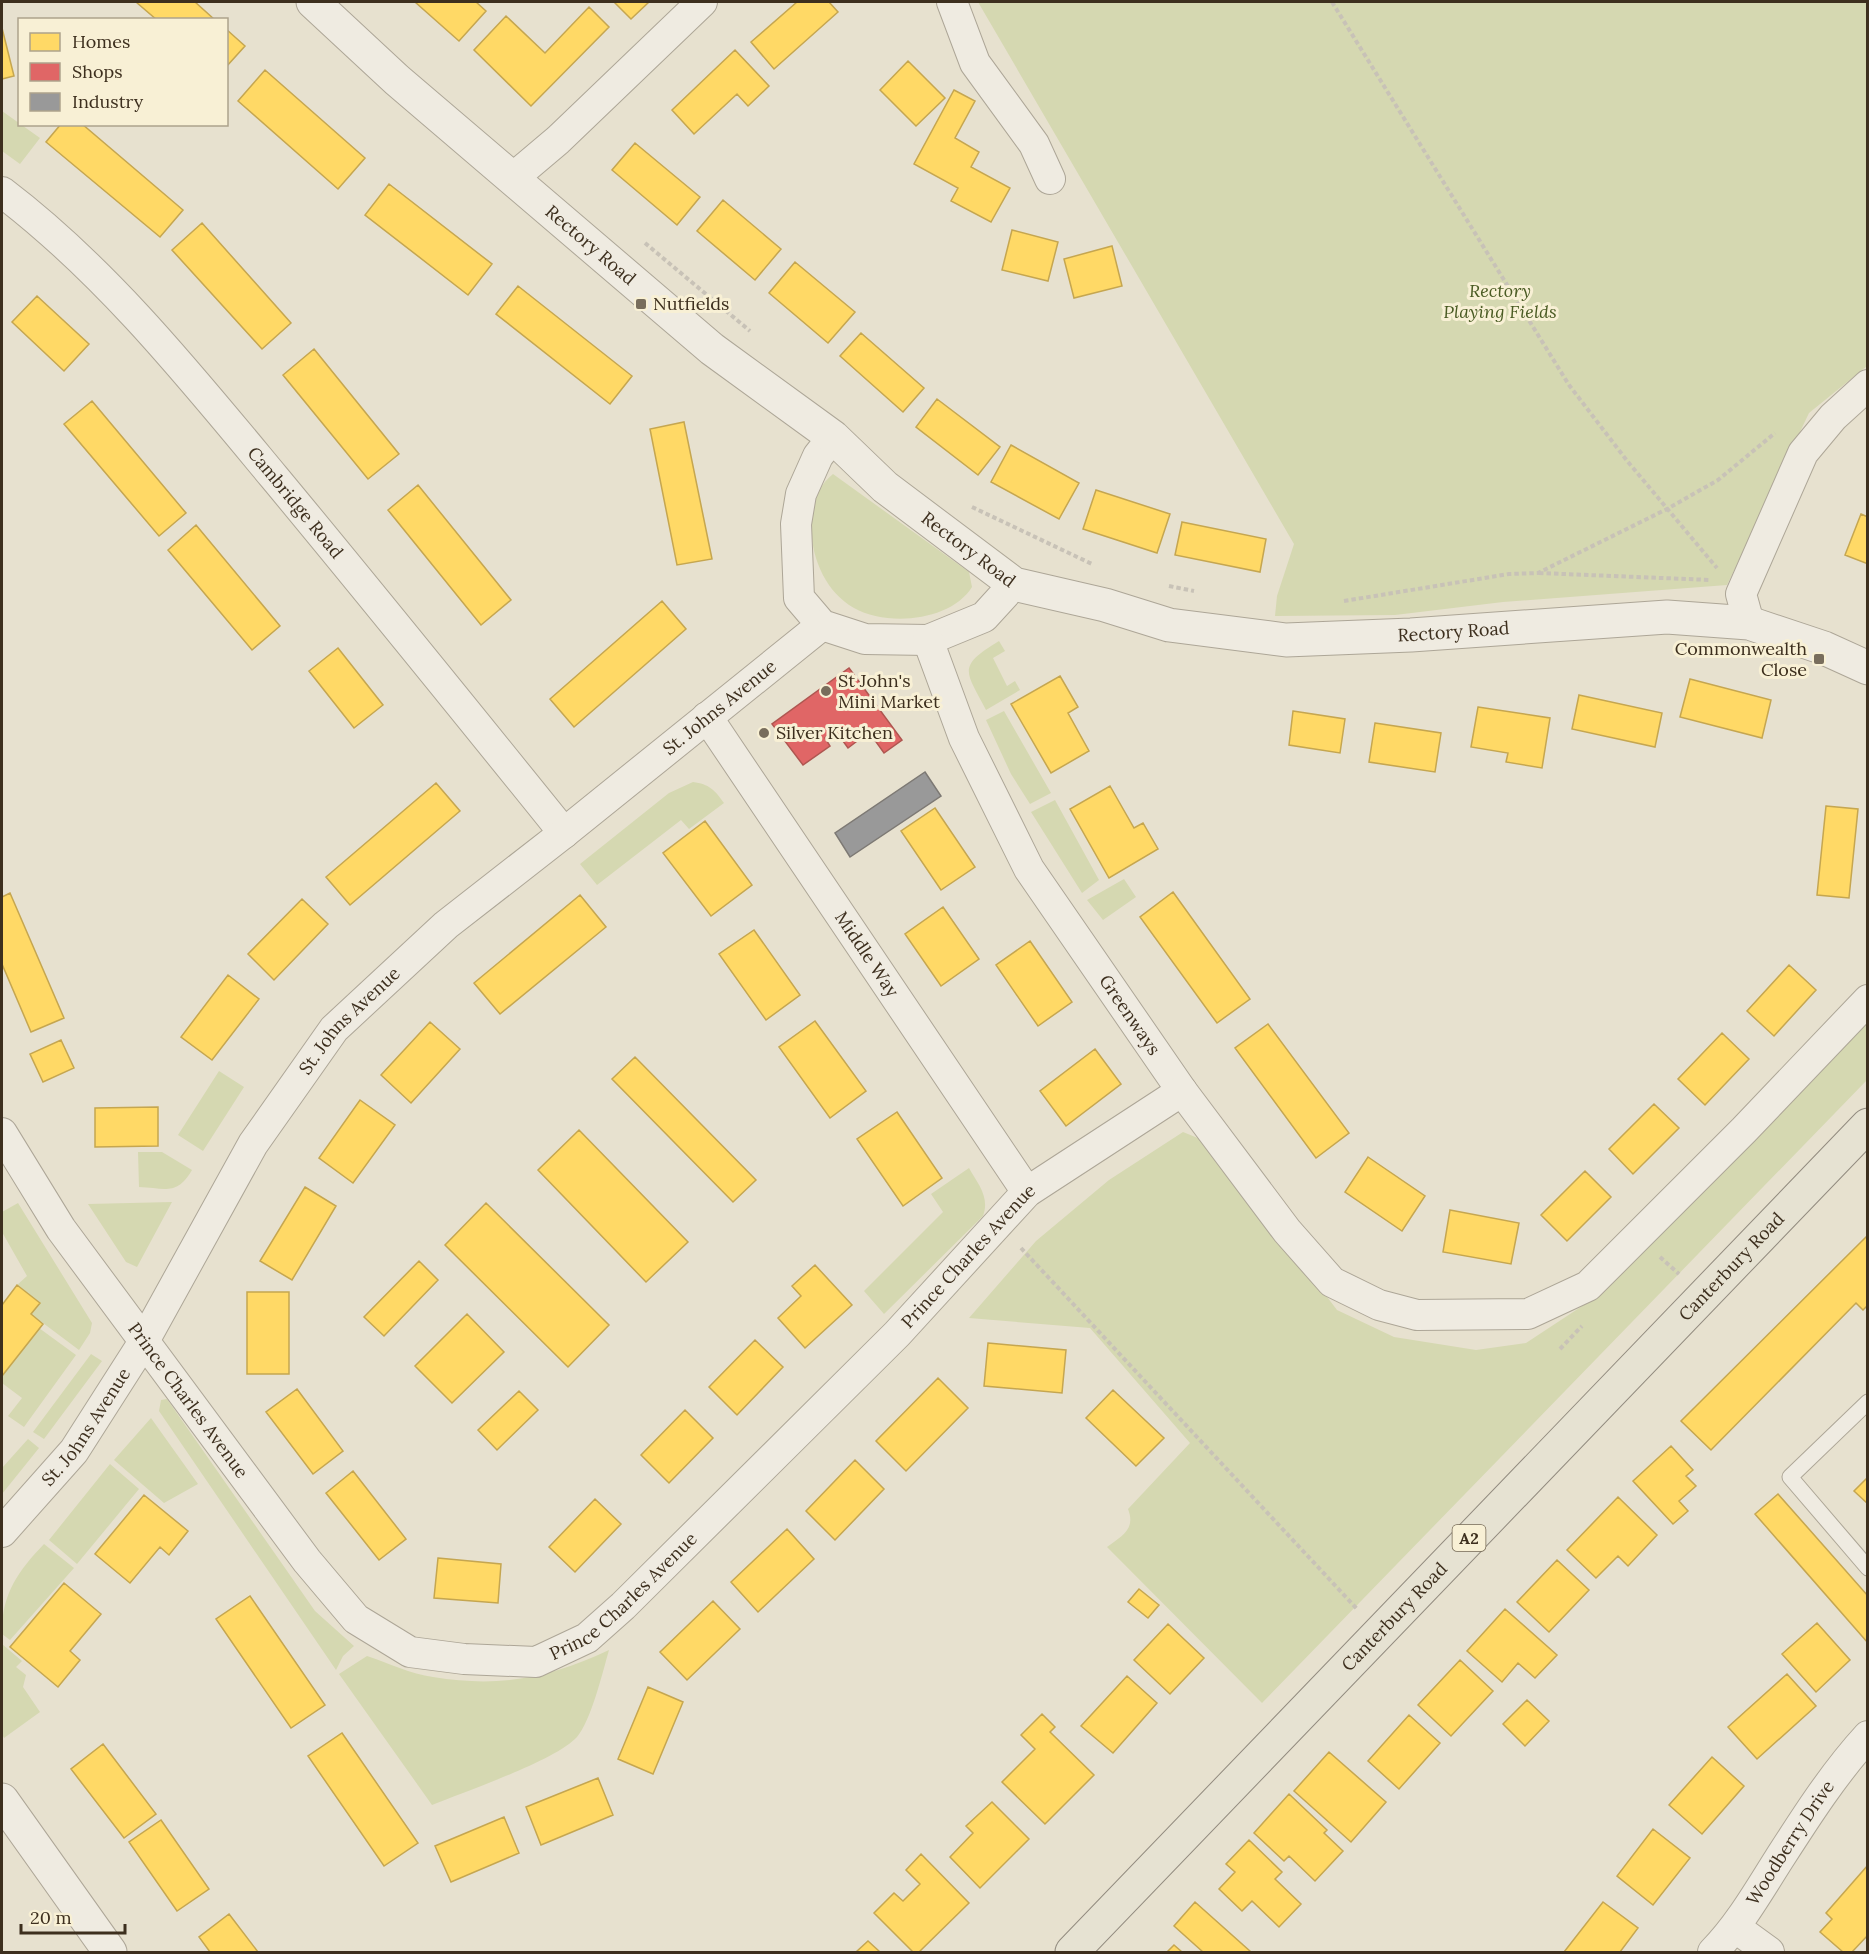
<svg xmlns="http://www.w3.org/2000/svg" width="1869" height="1954" font-family="Lora,serif">
<rect width="100%" height="100%" fill="#e7e1cf"/>
<path fill="#d5d8b1" d="M978,2H1867V366L1809,413L1727,585L1503,602L1395,615L1275,616L1277,596L1294,544Z
M2,111L40,138L20,164L2,151Z
M833,474L969,572L972,587C951,621 888,627 854,608C825,592 809,554 812,522C813,503 818,486 833,474Z
M999,641L1005,651L993,658L1007,686L1015,681L1020,690L986,710C966,671 956,667 999,641Z
M1004,711L1051,793L1030,804L1011,774L986,720Z
M693,782C709,784 715,790 724,803L689,829L681,820L597,885L580,864L669,793Z
M1055,800L1099,880L1082,893L1031,812Z
M1124,879L1136,897L1103,920L1087,900Z
M1867,1016V1080L1262,1703L1107,1547C1122,1536 1136,1529 1128,1509L1190,1443L1090,1328L969,1318L1036,1241L1109,1180L1183,1132L1210,1143L1337,1310L1394,1337L1476,1350L1526,1343L1605,1291Z
M219,1071L244,1087L203,1151L178,1135Z
M138,1152H162L192,1170C177,1196 165,1188 139,1187Z
M969,1168C978,1184 990,1197 983,1216L884,1314L864,1291L943,1212L931,1194Z
M172,1202L137,1267L126,1262L88,1204Z
M18,1203L92,1323L90,1333L79,1350L31,1314L40,1303L17,1285L27,1276L2,1232V1212Z
M39,1328L76,1355L24,1427L8,1416L22,1398L2,1383V1376Z
M91,1354L102,1361L44,1439L33,1432Z
M167,1399L315,1611L354,1646L343,1656L336,1670L159,1411L161,1400Z
M151,1418L198,1484L164,1503L114,1460Z
M28,1439L39,1448L2,1494V1468Z
M110,1464L139,1489L77,1564L49,1540Z
M44,1544L74,1568L10,1640L2,1634C1,1595 18,1571 44,1544Z
M2,1644L22,1661L16,1667L26,1675L23,1687L40,1712L4,1738L2,1734Z
M609,1650C603,1671 591,1721 577,1737C555,1761 466,1791 432,1805L339,1674L367,1656C388,1663 411,1674 433,1677C500,1688 549,1678 609,1650Z"/>
<path fill="#ffd966" stroke="#c5a650" stroke-width="1.5" d="M136,2H195L215,20H157Z
M415,2H476L486,11L459,41Z
M614,2H649L631,19Z
M797,2H829L838,12L774,69L751,42Z
M589,7L609,27L531,106L474,50L506,16L545,53Z
M2,28L14,76L2,79Z
M226,29L245,46L226,67Z
M735,50L769,86L748,106L737,94L694,134L672,110Z
M908,61L945,98L916,126L880,90Z
M265,70L365,158L338,189L238,101Z
M954,90L975,101L955,138L979,152L971,167L1010,188L991,222L951,201L958,188L914,164Z
M61,124H82L183,210L160,237L46,142Z
M635,143L700,197L677,225L612,170Z
M389,184L492,264L468,295L365,215Z
M723,200L781,249L755,280L697,231Z
M202,223L291,323L262,349L172,250Z
M1012,230L1058,242L1048,281L1002,270Z
M1112,246L1122,286L1074,298L1064,259Z
M795,262L855,312L828,343L769,293Z
M518,286L632,376L610,404L496,314Z
M37,296L89,344L64,371L12,322Z
M861,333L924,388L903,412L840,356Z
M314,349L399,454L368,479L283,375Z
M937,399L1000,447L978,475L916,427Z
M92,401L186,513L159,536L64,424Z
M684,422L712,559L677,565L650,429Z
M1011,445L1079,483L1059,519L991,482Z
M418,485L511,600L481,625L388,510Z
M1096,490L1170,514L1157,553L1083,529Z
M1861,514L1868,517V564L1845,555Z
M1182,522L1266,539L1260,572L1175,555Z
M196,525L280,626L252,650L168,550Z
M662,601L686,629L574,727L550,699Z
M338,648L383,705L354,728L309,671Z
M1060,676L1078,707L1068,713L1089,751L1051,773L1011,704Z
M1690,679L1771,700L1762,738L1680,717Z
M1579,695L1662,713L1655,747L1572,729Z
M1478,707L1550,718L1542,768L1506,762L1508,753L1471,747Z
M1293,711L1345,719L1340,753L1289,745Z
M1375,723L1441,733L1435,772L1369,762Z
M436,783L460,811L350,905L326,877Z
M1110,786L1134,828L1143,823L1158,849L1109,878L1070,809Z
M1826,806L1858,809L1849,898L1817,895Z
M935,808L975,867L941,890L901,831Z
M705,821L752,885L711,916L663,853Z
M1173,892L1250,999L1217,1023L1140,917Z
M10,893L64,1018L31,1032L2,964V897Z
M580,895L606,927L500,1014L474,983Z
M302,899L328,924L274,980L248,954Z
M943,907L979,959L941,986L905,934Z
M754,930L800,995L766,1020L719,954Z
M1030,941L1072,1002L1038,1026L996,965Z
M1789,965L1816,990L1774,1036L1747,1011Z
M228,975L259,999L212,1060L181,1037Z
M815,1021L866,1091L830,1118L779,1047Z
M430,1022L460,1049L411,1103L381,1075Z
M1268,1024L1349,1133L1316,1158L1235,1048Z
M1722,1033L1749,1059L1705,1105L1678,1079Z
M61,1040L74,1068L43,1082L30,1054Z
M1095,1049L1121,1084L1066,1126L1040,1091Z
M635,1057L756,1180L733,1202L612,1079Z
M360,1100L395,1125L353,1183L319,1158Z
M1654,1104L1679,1128L1633,1174L1609,1149Z
M158,1107V1146L95,1147V1108Z
M897,1112L942,1178L903,1206L857,1139Z
M579,1130L688,1242L646,1282L538,1170Z
M1368,1157L1425,1196L1402,1231L1345,1192Z
M1585,1171L1611,1197L1567,1241L1541,1215Z
M305,1187L336,1206L292,1280L260,1261Z
M486,1203L609,1325L568,1367L445,1245Z
M1450,1210L1519,1223L1511,1264L1443,1252Z
M1868,1235V1305L1863,1310L1856,1303L1711,1450L1681,1421Z
M419,1261L438,1280L384,1336L364,1317Z
M815,1265L852,1305L805,1348L778,1318L801,1296L792,1286Z
M17,1285L40,1303L31,1314L43,1324L2,1376V1305Z
M247,1292H289V1374H247Z
M467,1314L504,1352L452,1403L415,1366Z
M755,1340L783,1367L737,1415L709,1387Z
M988,1343L1066,1350L1062,1393L984,1386Z
M938,1378L968,1408L906,1471L876,1441Z
M297,1389L343,1451L313,1474L266,1412Z
M1113,1390L1164,1438L1136,1466L1086,1418Z
M519,1391L538,1410L497,1450L478,1430Z
M685,1410L713,1438L669,1483L641,1455Z
M1671,1446L1693,1470L1686,1476L1696,1486L1679,1501L1688,1511L1673,1524L1633,1481Z
M855,1460L884,1489L835,1540L806,1511Z
M353,1471L406,1539L379,1560L326,1493Z
M1868,1477V1504L1854,1491Z
M1778,1494L1868,1596V1643L1755,1514Z
M144,1495L188,1531L169,1555L160,1547L130,1583L95,1554Z
M1618,1497L1657,1535L1628,1566L1618,1556L1596,1578L1567,1550Z
M595,1499L621,1524L575,1572L549,1547Z
M787,1529L814,1559L758,1612L731,1582Z
M438,1558L501,1564L498,1603L434,1598Z
M1557,1560L1589,1590L1549,1632L1517,1602Z
M64,1583L101,1614L70,1651L80,1660L58,1687L10,1647Z
M1139,1589L1159,1605L1148,1618L1128,1602Z
M250,1596L325,1705L291,1728L216,1619Z
M713,1601L740,1629L687,1680L660,1652Z
M1505,1609L1557,1655L1535,1678L1518,1663L1502,1682L1467,1651Z
M1817,1623L1850,1660L1816,1692L1782,1654Z
M1168,1624L1204,1658L1170,1694L1134,1660Z
M1460,1660L1493,1691L1451,1736L1418,1705Z
M1787,1674L1816,1706L1757,1759L1728,1727Z
M1127,1676L1157,1703L1113,1753L1081,1726Z
M648,1687L683,1702L653,1774L618,1759Z
M1527,1700L1549,1721L1525,1746L1503,1724Z
M1042,1714L1055,1727L1050,1732L1094,1775L1045,1824L1002,1782L1035,1749L1021,1735Z
M1409,1715L1440,1743L1399,1789L1368,1761Z
M342,1733L418,1843L384,1866L308,1756Z
M103,1744L156,1814L124,1838L71,1769Z
M1329,1752L1386,1802L1351,1842L1294,1791Z
M1712,1757L1744,1786L1702,1834L1669,1805Z
M598,1778L613,1815L541,1845L526,1807Z
M1289,1794L1327,1830L1324,1833L1343,1851L1315,1881L1289,1856L1284,1861L1254,1833Z
M992,1802L1029,1839L980,1888L950,1857L973,1833L966,1826Z
M504,1817L519,1853L451,1882L435,1846Z
M161,1820L209,1889L177,1911L129,1842Z
M1653,1829L1690,1858L1653,1905L1617,1876Z
M1249,1840L1282,1872L1275,1879L1301,1904L1279,1927L1252,1901L1242,1911L1219,1889L1235,1872L1226,1864Z
M921,1854L969,1903L919,1952H913L874,1913L894,1893L903,1901L920,1884L906,1870Z
M1868,1865V1935L1852,1952H1843L1820,1932L1832,1919L1826,1913Z
M1195,1902L1251,1952H1203L1174,1926Z
M1603,1902L1638,1928L1620,1952H1564Z
M229,1914L258,1952H210L199,1937Z
M868,1941L880,1952H856Z
M1174,1945L1182,1952H1167Z"/>
<path fill="#e06666" stroke="#af5650" stroke-width="1.5" d="M849,668L902,740L884,753L869,732L848,748L835,730L825,738L830,746L803,765L772,724Z"/>
<path fill="#999" stroke="#7d7974" stroke-width="1.5" d="M925,772L941,796L850,857L835,833Z"/>
<g fill="none" stroke-linecap="round" stroke-linejoin="round">
<g stroke="#ada697" stroke-width="17">
<path id="service" d="M1868,1402L1790,1477L1868,1568"/>
</g>
<g stroke="#ada697" stroke-width="32">
<g id="minor">
<path d="M952,2L975,63L1034,144L1050,179"/>
<path d="M513,178L558,140L702,2"/>
<path id="s1" d="M2,192C106,271 191,377 274,477C372,595 468,714 564,833"/>
<path d="M833,437L818,456L801,494L796,524L799,598L822,625L865,639L928,640L984,617L1014,584"/>
<path d="M1749,623L1741,594L1803,453L1833,417L1868,385"/>
<path id="s2" d="M928,640L964,738L1029,869L1182,1091L1287,1231L1332,1282L1379,1305L1417,1315L1528,1314L1588,1286L1744,1130L1868,1000"/>
<path id="s3" d="M707,717L1027,1192"/>
<path id="s4" d="M2,1133L61,1229L307,1561L356,1619L410,1652L464,1659L536,1662L587,1638L623,1606L897,1334L1027,1192L1182,1091"/>
<path id="s5" d="M2,1532L74,1451L143,1343L253,1144L334,1029L446,925L564,833L822,625"/>
<path d="M1736,1928L1769,1952"/>
<path id="s6" d="M1713,1952C1740,1924 1758,1892 1779,1859C1806,1817 1834,1773 1868,1736"/>
</g>
</g>
<g stroke="#ada697" stroke-width="35">
<g id="tertiary">
<path id="s7" d="M313,2L397,80L712,349L833,437L885,487L1014,584L1105,605L1169,625L1286,640L1411,635L1667,617L1749,623L1824,648L1868,668"/>
<path d="M2,1800L110,1952"/>
</g>
</g>
<g stroke="#928b7f" stroke-width="35">
<g id="primary">
<path id="s8" d="M1072,1952L1868,1125"/>
</g>
</g>
<path stroke="#c8c2b7" stroke-width="4" stroke-dasharray="4.5 3" stroke-linecap="butt" d="M1332,2L1569,385L1628,462L1717,568
M645,243L750,331
M972,507L1092,564
M1539,573L1711,580
M1169,586L1194,591
M1344,601L1509,574L1538,573L1667,509L1718,480L1775,433
M1021,1248L1357,1609
M1660,1257L1679,1274
M1560,1349L1582,1326"/>
<use href="#service" stroke="#efebe1" stroke-width="15"/>
<use href="#minor" stroke="#efebe1" stroke-width="30"/>
<use href="#tertiary" stroke="#efebe1" stroke-width="33"/>
<use href="#primary" stroke="#e6e2d2" stroke-width="33"/>
</g>
<g fill="#786d5c" stroke="#f8f0d5" stroke-width="2">
<rect x="635" y="298" width="12" height="12" rx="3"/>
<rect x="1813" y="653" width="12" height="12" rx="3"/>
<circle cx="826" cy="691" r="6"/>
<circle cx="764" cy="733" r="6"/>
</g>
<g text-anchor="middle" stroke-width="6" stroke-linejoin="round" paint-order="stroke">
<rect fill="#f8f0d5" stroke="#756955" stroke-width="1.5" x="1452.5" y="1525" width="33" height="26" rx="4.5"/>
<g font-size="16" font-weight="bold" fill="#3d2f1e">
<text x="1469" y="1544">A2</text>
</g>
<g font-size="18" fill="#3d2f1e" stroke="#f8f0d5">
<text dy="6" stroke="none"><textPath href="#s7" startOffset="369">Rectory Road</textPath></text>
<text dy="6" stroke="none"><textPath href="#s1" startOffset="428">Cambridge Road</textPath></text>
<text dy="6" stroke="none"><textPath href="#s7" startOffset="855">Rectory Road</textPath></text>
<text dy="6" stroke="none"><textPath href="#s7" startOffset="1358">Rectory Road</textPath></text>
<text dy="6" stroke="none"><textPath href="#s5" startOffset="1107">St. Johns Avenue</textPath></text>
<text dy="6" stroke="none"><textPath href="#s3" startOffset="286">Middle Way</textPath></text>
<text dy="6" stroke="none"><textPath href="#s2" startOffset="428">Greenways</textPath></text>
<text dy="6" stroke="none"><textPath href="#s5" startOffset="621">St. Johns Avenue</textPath></text>
<text dy="6" stroke="none"><textPath href="#s4" startOffset="1388">Prince Charles Avenue</textPath></text>
<text dy="6" stroke="none"><textPath href="#s8" startOffset="951">Canterbury Road</textPath></text>
<text dy="6" stroke="none"><textPath href="#s4" startOffset="326">Prince Charles Avenue</textPath></text>
<text dy="6" stroke="none"><textPath href="#s5" startOffset="135">St. Johns Avenue</textPath></text>
<text dy="6" stroke="none"><textPath href="#s4" startOffset="902">Prince Charles Avenue</textPath></text>
<text dy="6" stroke="none"><textPath href="#s8" startOffset="465">Canterbury Road</textPath></text>
<text dy="6" stroke="none"><textPath href="#s6" startOffset="134">Woodberry Drive</textPath></text>
</g>
<g font-size="18" font-style="italic" fill="#4a5b23" stroke="#f8f0d5">
<text x="1500" y="297">Rectory<tspan x="1500" dy="21">Playing Fields</tspan></text>
</g>
<g font-size="18" fill="#3d2f1e" stroke="#f8f0d5" text-anchor="start">
<text x="653" y="310">Nutfields</text>
<text x="1807" y="655" text-anchor="end">Commonwealth<tspan x="1807" dy="21">Close</tspan></text>
<text x="838" y="687">St John's<tspan x="838" dy="21">Mini Market</tspan></text>
<text x="776" y="739">Silver Kitchen</text>
</g>
</g>
<rect width="1869" height="1954" fill="none" stroke="#3d2f1e" stroke-width="6"/>
<rect x="18" y="18" width="210" height="108" fill="#f8f0d5" stroke="#ada38c" stroke-width="1.5"/>
<rect x="30" y="33" width="30" height="18" fill="#ffd966" stroke="#ada38c" stroke-width="1.5"/>
<text x="72" y="48" font-size="18" fill="#3d2f1e">Homes</text>
<rect x="30" y="63" width="30" height="18" fill="#e06666" stroke="#ada38c" stroke-width="1.5"/>
<text x="72" y="78" font-size="18" fill="#3d2f1e">Shops</text>
<rect x="30" y="93" width="30" height="18" fill="#999999" stroke="#ada38c" stroke-width="1.5"/>
<text x="72" y="108" font-size="18" fill="#3d2f1e">Industry</text>
<path d="M21 1924v9h104v-9" fill="none" stroke="#3d2f1e" stroke-width="3"/>
<text x="30" y="1924" font-size="18" fill="#3d2f1e" stroke="#f8f0d5" stroke-width="4.5" paint-order="stroke">20 m</text>
</svg>
